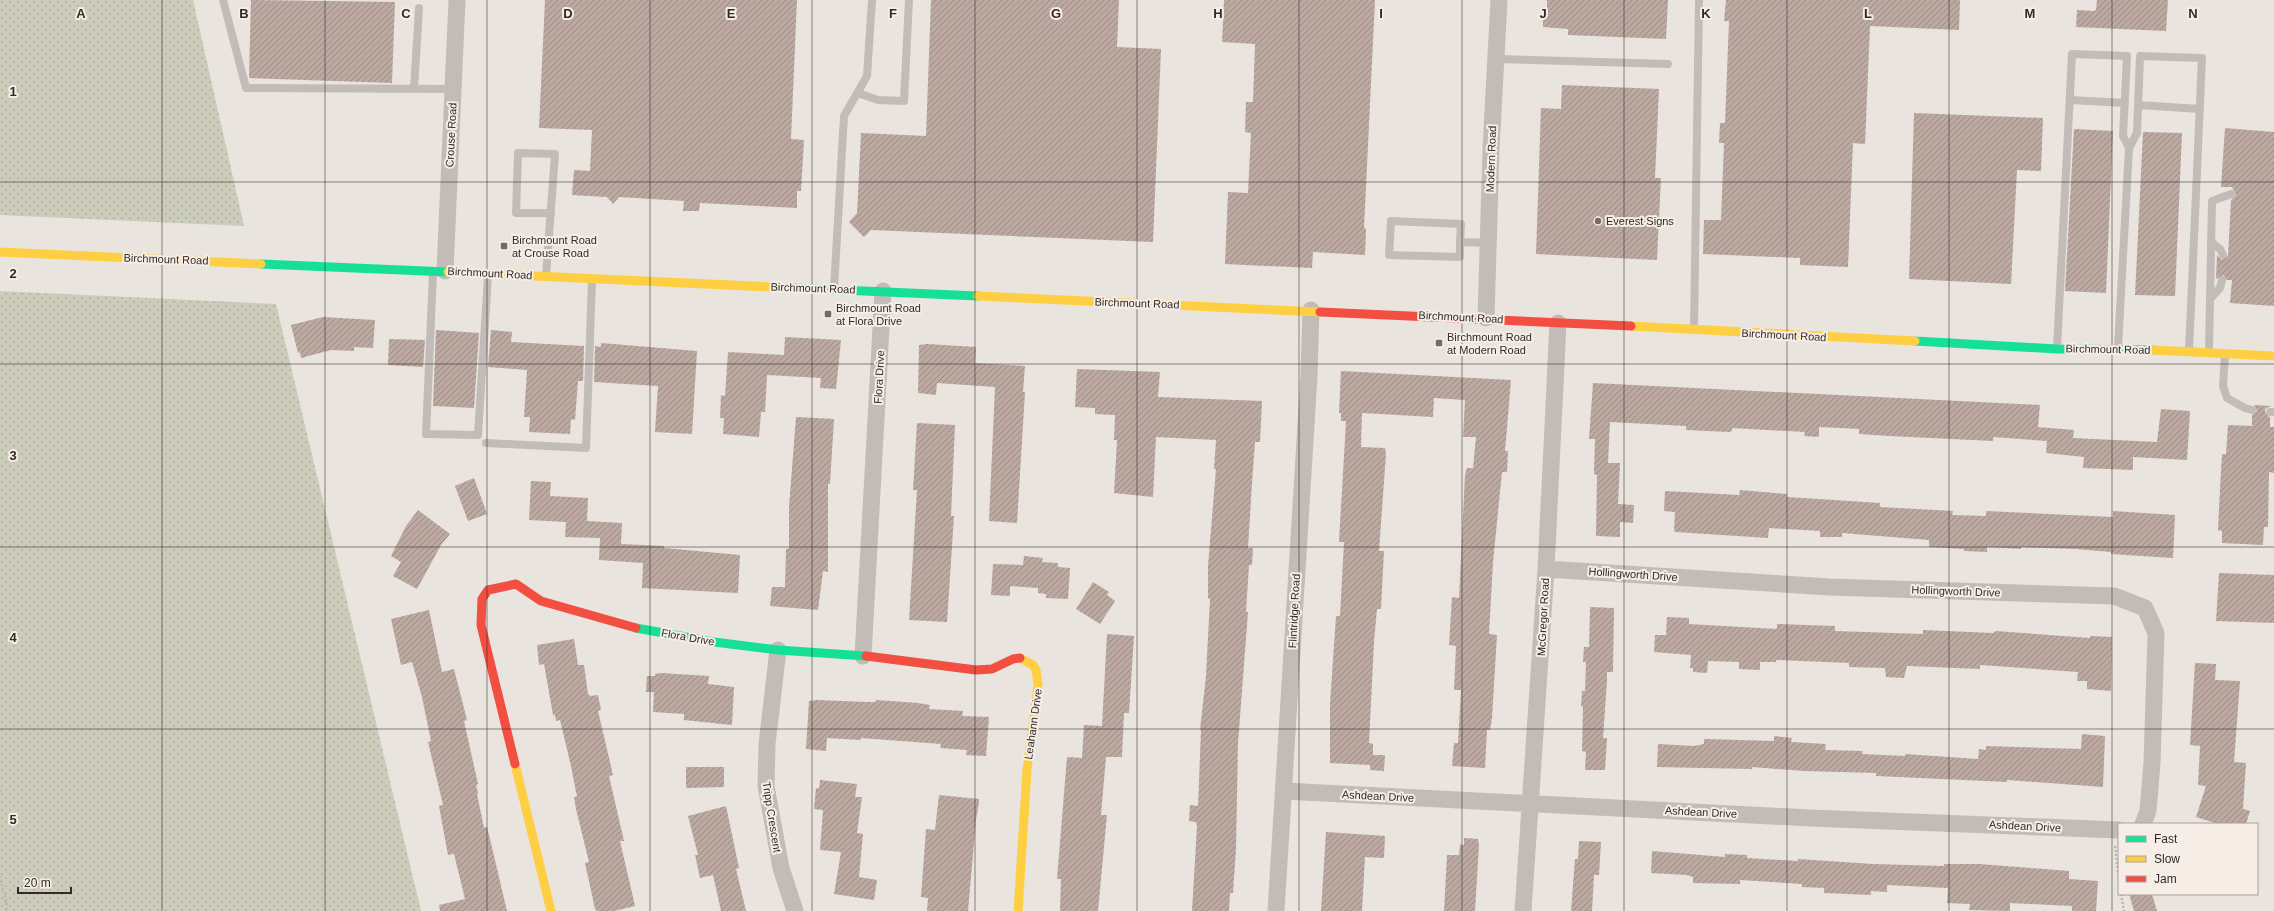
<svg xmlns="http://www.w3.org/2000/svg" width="2274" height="911" font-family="Arial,sans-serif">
<defs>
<pattern id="grass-dots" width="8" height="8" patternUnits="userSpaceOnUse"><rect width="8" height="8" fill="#cbcdba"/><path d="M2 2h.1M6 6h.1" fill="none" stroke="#afb0a0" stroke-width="1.8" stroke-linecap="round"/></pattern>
<pattern id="building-hatch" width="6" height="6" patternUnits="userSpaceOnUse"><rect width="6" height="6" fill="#bba9a2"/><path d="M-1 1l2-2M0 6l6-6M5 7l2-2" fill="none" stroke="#998a84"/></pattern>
</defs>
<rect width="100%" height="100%" fill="#eae4de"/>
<path fill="url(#grass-dots)" d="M0,0H193L244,226L0,215Z
M0,291L276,304L421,911H0Z"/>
<path fill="url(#building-hatch)" d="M251,0L395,2L392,83L249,78Z
M545,0H797L791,139L804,140L801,191H797V208L700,203L699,211H683L684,201L619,197L613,204L607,197L572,195L574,170L590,171L592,130L539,128Z
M931,0H1119L1117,47L1161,49L1153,242L871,230L864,237L849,222L857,213L861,133L926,136Z
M1224,0H1375L1364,228L1366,229L1365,255L1313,252L1312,268L1225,264L1228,192L1248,193L1251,133L1245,132L1246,102H1253L1255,44L1222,42Z
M1547,0H1668L1666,39L1568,35V29L1543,27V11H1547Z
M1726,0H1960L1959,30L1870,26L1865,144L1853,143L1848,267L1800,265V258L1703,254L1704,220H1721L1724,143H1719L1720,123H1725L1729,21H1724Z
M2097,0H2168L2166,31L2076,27L2077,10L2094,11L2096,10Z
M1562,85L1659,89L1655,178H1661L1657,260L1536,254L1541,108L1561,109Z
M1914,113L2043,118L2041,171L2017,170L2011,284L1909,279Z
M2225,128L2274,132V306L2230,303L2232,280H2227L2223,275L2216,279L2217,255L2222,260L2228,256L2231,200L2236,195L2232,187H2221Z
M2074,129L2113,131L2106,293L2065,291Z
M2143,132L2182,133L2175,296L2135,295Z
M323,317L375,320L373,348L354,347V351L331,350L301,358L300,352L298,353L291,325Z
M436,330L479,333L474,408L433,406Z
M491,330L512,332L511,342L584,346L583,381H578L575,420L571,419L570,434L529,432L530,417H524L527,370L488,367Z
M785,337L841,340L836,389L820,388L821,378L767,375L765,412H761L759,437L723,434L724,418H720L721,395L725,396L728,352L784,355Z
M389,339L425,340L423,367L388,365Z
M601,343L697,351L692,434L655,432L658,386L594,382L595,346L601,347Z
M927,344L976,347L975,363L1025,366L1023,392H1025L1017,523L989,521L995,387L937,383L936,395L918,393L919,345Z
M1077,369L1160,372L1158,397L1262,401L1260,442H1255L1252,483L1248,548H1253L1252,565H1249L1246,612H1248L1238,743L1236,849L1233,893H1230L1229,911H1192L1197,826L1196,822L1189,821L1190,805L1198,806L1201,730H1200L1206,676L1210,599L1208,598V566L1216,469H1214L1216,440L1156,437L1153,497L1114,493L1117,440H1114L1115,415L1095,414V408L1075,407Z
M1341,371L1511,380L1505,451H1508L1507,472H1502L1493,562L1489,634L1497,635L1492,718L1490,730H1487L1485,768L1452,766L1454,743H1458L1461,690H1454L1456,646L1449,645L1452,597L1459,598L1465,475L1467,468H1473L1476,437H1463L1465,400L1434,398L1433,417L1362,413L1361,447L1385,448L1386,454L1379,551H1384L1381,609H1377L1374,642L1369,743L1373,744V755H1385L1384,771L1370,770V765L1330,763V704L1336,616H1340L1344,542H1339L1346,421H1341V413H1339Z
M1593,383L2040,405L2038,427L2074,430L2073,438L2157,442L2161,409L2190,411L2187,460L2133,457V470L2083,468L2084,457L2046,453L2047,441L1993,437V441L1889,436L1859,434V429L1819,427V437L1804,436L1805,432L1732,428V431L1729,432L1686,430V426L1610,422L1608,463H1620L1618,504L1634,505L1633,523L1620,522V537L1596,536L1597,475L1594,474L1595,439H1589Z
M2254,405L2271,406L2265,409V412L2270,418V427H2274V473L2269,472L2268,527H2264L2263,545L2222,543V531L2218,530L2220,489L2222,454H2226L2228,425L2252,426V415L2257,411Z
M796,417L834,419L830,484H828V572L823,571L818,610L770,606L772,587H785L786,549H789V507Z
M917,423L955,425L951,516H954L947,622L909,620L917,490H913Z
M474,478L487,514L468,521L455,486Z
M531,481L551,482L550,496L588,498L587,521L622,523L621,544L664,546V548L740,555L738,593L642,588L643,563L599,560L600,538L565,537L566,522L529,520Z
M1740,490L1787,494V497L1880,503V507L1953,511L1952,515L1986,516V511L2113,517V511L2175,515L2173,558L2111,554V552L2076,549L2021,547V549L1987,547V552L1964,551V549L1929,547V540L1842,533V537H1820V531L1769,528L1768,538L1676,532L1674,531L1675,512L1664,511L1665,491L1739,495Z
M418,510L450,534L441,545L417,589L393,576L401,562L391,556L406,526Z
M1024,556L1043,558L1042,562L1058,563V567L1070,568L1068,599L1046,598V594L1038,593V588L1010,586V596L991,595L993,564L1023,565Z
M2219,573L2274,575V623L2216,621Z
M1093,582L1109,592L1107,595L1115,601L1100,624L1076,609Z
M1590,607L1614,608L1613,672H1607V681L1603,738H1607L1605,770H1585L1586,752L1582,751L1583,707L1581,706L1582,691H1585L1586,662H1583L1584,647H1589Z
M429,610L442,672L454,669L467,720L464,721L478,784L476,785L478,793L477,794L484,828L487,827L490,839L507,911H440L439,905L465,899L454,854L448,855L439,806L443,805L428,742L431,741L422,697L412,662L401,665L391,619Z
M1667,617L1689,618V624L1777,629V624L1835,626V631L1923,634V630L1993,633L1996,631L2090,638V636L2112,637L2111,691L2087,689V681H2077L2078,672L1980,665V669L1907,666L1904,678L1886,677L1885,668L1849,667V663L1776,660V662H1760V670L1739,669V662L1708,661L1707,673L1693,672V668H1690L1691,655L1654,652L1655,635H1666Z
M1107,634L1134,636L1129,713H1124L1122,757H1106L1101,815H1107L1098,911H1060L1061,879H1057L1067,757L1082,758L1084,725L1102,726Z
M574,639L578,665H584L588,694L590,696L598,695L601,710L598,711L613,775L609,776L624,841H620L635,906L614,911H597L595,909L585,863L589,862L576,809L574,797H577L571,766L560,720L556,721L555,715H553L544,664L539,665L537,645Z
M2195,663L2216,664L2215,680L2240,681L2234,762L2246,763L2243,809L2250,811L2246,824H2218L2196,817L2206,786L2198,785L2200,746L2190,745Z
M661,673L709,676L708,684L734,687L732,725L684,720V714L653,712L654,692H646L647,676H655V674Z
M817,700L867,702H876V700L918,703L930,705L929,709L963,711L962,716L989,717L986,756L966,755L967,750L940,748L941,744L861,738V740L827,738L826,751L806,749L809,701Z
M2082,734L2105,736L2103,787L2007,780V782L1876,776V773L1804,771L1752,767V769L1657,767L1658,744L1694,746L1704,744V739L1774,741V736L1792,738L1791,742L1826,744L1825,750L1863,751L1862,754L1905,756V754L1978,759L1979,749L1986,750V746L2081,749Z
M686,767H724V787L686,788Z
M820,780L857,784L855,797H862L857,833L863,834L859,877L877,880L874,900L834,894L841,852L820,850L823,810L814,809L816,788L819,789Z
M939,795L979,799V802L976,820L968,911H927L928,898L921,897L926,829L935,830Z
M726,806L739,868L736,869L746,911H721L713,875L700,878L695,855H698L688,816Z
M1326,832L1385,836L1384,858L1365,857L1362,911H1321Z
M1464,838L1478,839L1479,845L1475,911H1444L1447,855H1459L1460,844L1464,845Z
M1579,841L1601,842L1599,875H1594L1592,911H1571L1575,859H1578Z
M1652,851L1725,857V854L1747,855V858L1798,861V859L1873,864L1944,866V864H1979L2069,871V879L2098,881L2096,911H2072V906L2010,903V911L1969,910L1970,904L1947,903L1948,888L1887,885V892L1871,891V895L1824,893V888L1802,887V884L1740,880V884L1693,883V877L1687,875L1651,873Z
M2129,894H2152L2157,911H2134Z"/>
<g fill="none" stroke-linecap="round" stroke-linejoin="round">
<path stroke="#bbb5b0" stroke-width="2.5" stroke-dasharray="2 2" stroke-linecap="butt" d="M0,790V793
M2115,846L2119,880
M0,876L8,911
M2121,894L2124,911"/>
<path stroke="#c2bcb8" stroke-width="8" d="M223,0L246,88L453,89
M1496,59L1668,64
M414,89L419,8
M858,93L878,100L904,101L909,0
M2070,100L2125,103
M2138,105L2200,109
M1460,242V257L1389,255L1391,221L1461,224L1460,242L1489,243
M2211,242L2220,249L2223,255
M433,273L426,434L478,435L488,276
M546,276L555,154L518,153L516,213H551
M834,289L844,116L867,76L872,0
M2210,299L2220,288L2222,280
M1694,330L1699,0
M2118,347L2129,148L2137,133L2140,56L2202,58L2189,351
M2057,348L2072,54L2127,56L2123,136L2129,148
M2209,351L2212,201L2231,194
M2225,354L2223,386L2227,398L2245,408L2252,410
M2270,412H2274
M486,443L586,448L592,281"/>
<path stroke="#c2bcb8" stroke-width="17" d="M445,271L457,0
M1486,318L1491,149L1499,0
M1546,569L1830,587L2114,596L2145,608L2156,633L2152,763L2148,811L2143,824
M778,650L767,744L766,786L781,868L795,911
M863,656L883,291
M1284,791L1810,818L2119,830
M1276,911L1309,376L1311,310
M1523,911L1546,569L1558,323"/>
<path stroke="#16e098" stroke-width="9" d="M261,264L448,272
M772,287L978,296
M1915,341L2057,349L2153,350
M636,628L714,642L778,650L866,656"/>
<path stroke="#ffcf43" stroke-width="9" d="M0,252L261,264
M448,272L772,287
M978,296L1320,312
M1631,326L1915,341
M2153,350L2274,356
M515,764L551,911
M1018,911L1027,770L1038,685L1036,670L1033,665L1020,658"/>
<path stroke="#f24e42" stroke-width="9" d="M1320,312L1631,326
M866,656L976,670L992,669L1013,659L1020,658
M515,764L481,625L482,599L488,590L516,584L541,601L636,628"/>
</g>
<path fill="none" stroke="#322a27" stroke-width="1" stroke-opacity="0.55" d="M162,0V911M325,0V911M487,0V911M650,0V911M812,0V911M975,0V911M1137,0V911M1299,0V911M1462,0V911M1624,0V911M1787,0V911M1949,0V911M2112,0V911M0,182H2274M0,364H2274M0,547H2274M0,729H2274"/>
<g fill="#726b67" stroke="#f6eee6" stroke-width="1.5">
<circle cx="1598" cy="221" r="4"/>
<rect x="500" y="242" width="8" height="8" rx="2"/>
<rect x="824" y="310" width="8" height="8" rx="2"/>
<rect x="1435" y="339" width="8" height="8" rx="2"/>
</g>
<g text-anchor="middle" stroke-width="4" stroke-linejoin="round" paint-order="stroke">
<g font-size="11" fill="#322a27" stroke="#f6eee6">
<text transform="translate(451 135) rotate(-87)" y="4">Crouse Road</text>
<text transform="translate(1491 159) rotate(-88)" y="4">Modern Road</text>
<text transform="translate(166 259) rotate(2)" y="4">Birchmount Road</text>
<text transform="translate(490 273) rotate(3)" y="4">Birchmount Road</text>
<text transform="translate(813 288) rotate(2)" y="4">Birchmount Road</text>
<text transform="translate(1137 303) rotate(2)" y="4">Birchmount Road</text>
<text transform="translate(1461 317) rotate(3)" y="4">Birchmount Road</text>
<text transform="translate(1784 335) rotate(3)" y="4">Birchmount Road</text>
<text transform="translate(2108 349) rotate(1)" y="4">Birchmount Road</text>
<text transform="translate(879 377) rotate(-87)" y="4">Flora Drive</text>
<text transform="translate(1633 574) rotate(4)" y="4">Hollingworth Drive</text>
<text transform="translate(1956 591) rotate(2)" y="4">Hollingworth Drive</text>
<text transform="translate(1294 611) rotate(-87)" y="4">Flintridge Road</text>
<text transform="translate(1543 617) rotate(-87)" y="4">McGregor Road</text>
<text transform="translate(688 637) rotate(10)" y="4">Flora Drive</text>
<text transform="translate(1033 724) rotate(-82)" y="4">Leahann Drive</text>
<text transform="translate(1378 796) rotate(3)" y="4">Ashdean Drive</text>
<text transform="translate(1701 812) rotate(3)" y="4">Ashdean Drive</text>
<text transform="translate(772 817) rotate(81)" y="4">Tripp Crescent</text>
<text transform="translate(2025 826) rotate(3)" y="4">Ashdean Drive</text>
</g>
<g font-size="11" fill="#322a27" stroke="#f6eee6" text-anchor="start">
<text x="1606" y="225">Everest Signs</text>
<text x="512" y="244">Birchmount Road<tspan x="512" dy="13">at Crouse Road</tspan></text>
<text x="836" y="312">Birchmount Road<tspan x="836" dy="13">at Flora Drive</tspan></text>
<text x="1447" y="341">Birchmount Road<tspan x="1447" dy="13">at Modern Road</tspan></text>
</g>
</g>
<g font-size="13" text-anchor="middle" font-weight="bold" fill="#322a27" stroke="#f6eee6" stroke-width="4" stroke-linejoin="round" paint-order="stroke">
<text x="81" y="18">A</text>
<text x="244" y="18">B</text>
<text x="406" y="18">C</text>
<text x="568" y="18">D</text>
<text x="731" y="18">E</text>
<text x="893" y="18">F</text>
<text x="1056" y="18">G</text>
<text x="1218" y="18">H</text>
<text x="1381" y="18">I</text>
<text x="1543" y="18">J</text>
<text x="1706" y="18">K</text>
<text x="1868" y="18">L</text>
<text x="2030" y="18">M</text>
<text x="2193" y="18">N</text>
<text x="13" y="96">1</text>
<text x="13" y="278">2</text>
<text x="13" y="460">3</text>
<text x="13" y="642">4</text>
<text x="13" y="824">5</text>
</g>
<rect x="2118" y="823" width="140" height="72" fill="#f6eee6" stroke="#a8a09a"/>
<rect x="2126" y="836" width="20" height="6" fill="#16e098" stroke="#a8a09a"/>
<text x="2154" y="843" font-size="12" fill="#322a27">Fast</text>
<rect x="2126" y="856" width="20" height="6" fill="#ffcf43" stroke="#a8a09a"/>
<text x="2154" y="863" font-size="12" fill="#322a27">Slow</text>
<rect x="2126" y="876" width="20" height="6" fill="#f24e42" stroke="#a8a09a"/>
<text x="2154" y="883" font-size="12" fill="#322a27">Jam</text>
<path d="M18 887v6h53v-6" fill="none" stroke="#322a27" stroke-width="2"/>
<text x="24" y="887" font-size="12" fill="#322a27" stroke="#f6eee6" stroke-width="3" paint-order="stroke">20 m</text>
</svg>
